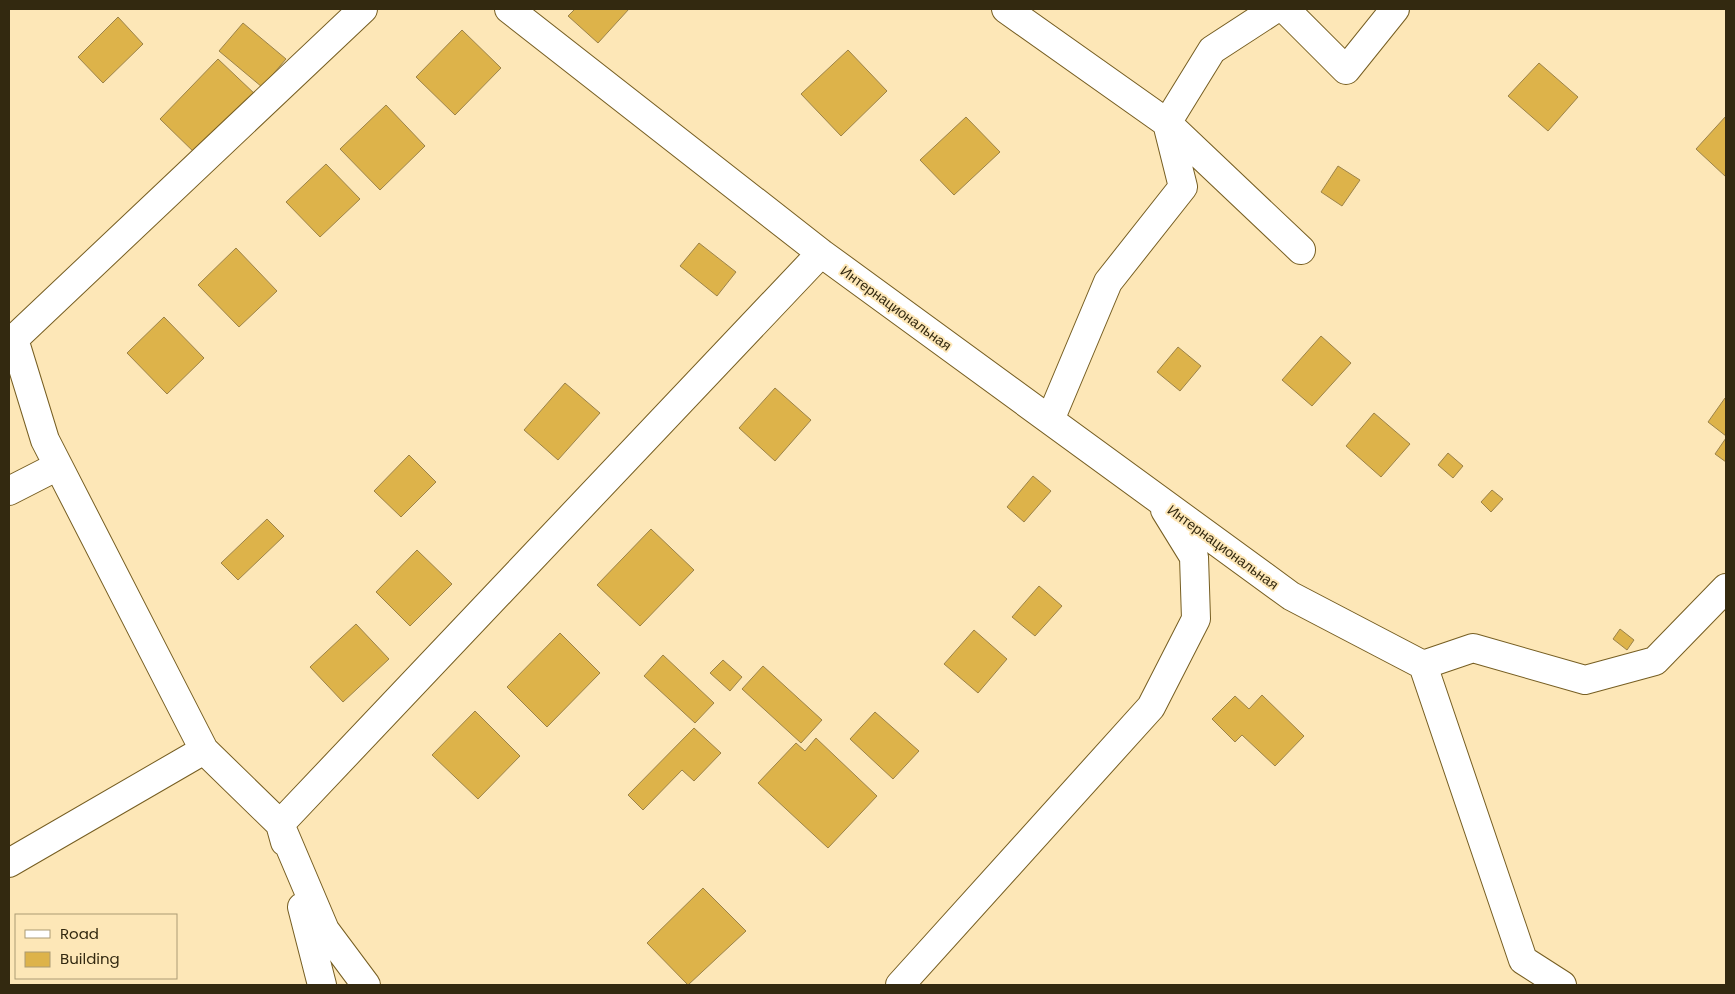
<svg xmlns="http://www.w3.org/2000/svg" width="1735" height="994" font-family="Poppins,sans-serif">
<rect width="100%" height="100%" fill="#fde7b7"/>
<path fill="#ddb34a" stroke="#9c8349" d="M575,9H629L598,43L568,16Z
M118,17L143,44L103,83L78,57Z
M243,23L286,59L262,87L219,51Z
M462,30L501,68L455,115L416,77Z
M848,50L887,91L841,136L801,94Z
M218,59L257,96L199,157L160,119Z
M1539,63L1578,97L1548,131L1508,96Z
M386,105L425,146L380,190L340,149Z
M1726,116V177L1696,149Z
M966,117L1000,152L954,195L920,160Z
M326,164L360,199L320,237L286,202Z
M1338,166L1360,180L1342,206L1321,192Z
M699,243L736,272L717,296L680,266Z
M236,248L277,291L239,327L198,285Z
M164,317L204,358L167,394L127,353Z
M1321,336L1351,363L1312,406L1282,380Z
M1178,347L1201,366L1180,391L1157,372Z
M565,383L600,413L558,460L524,430Z
M775,388L811,420L775,461L739,428Z
M1725,398L1726,399V436L1708,422Z
M1374,413L1410,444L1381,477L1346,446Z
M1726,438V462L1715,454Z
M1448,453L1463,466L1453,478L1438,465Z
M409,455L436,482L401,517L374,491Z
M1033,476L1051,491L1024,522L1007,507Z
M1492,490L1503,499L1491,512L1481,502Z
M267,519L284,536L238,580L221,563Z
M651,529L694,570L640,626L597,585Z
M417,550L452,584L410,626L376,592Z
M1039,586L1062,606L1035,636L1012,617Z
M356,624L389,659L343,702L310,667Z
M1620,629L1634,640L1627,650L1613,639Z
M974,630L1007,659L978,693L944,664Z
M560,633L600,673L547,727L507,687Z
M663,655L714,703L695,723L644,676Z
M723,660L742,677L730,691L710,673Z
M763,666L822,720L801,743L742,689Z
M1262,695L1304,736L1275,766L1242,735L1235,742L1212,719L1235,696L1249,709Z
M475,711L520,756L478,799L432,755Z
M875,712L919,751L893,779L850,739Z
M694,728L721,753L694,781L682,770L643,810L628,795Z
M816,738L877,796L828,848L758,783L796,743L805,751Z
M703,888L746,931L688,985L647,943Z"/>
<g fill="none" stroke-linecap="round" stroke-linejoin="round">
<g stroke="#765e22" stroke-width="30">
<path id="minor" d="M509,9L821,253L1291,596L1423,665L1523,960L1562,985
M1006,9L1167,123L1301,250
M1285,9L1346,70L1395,9
M14,339L45,440L204,750L280,824L285,842
M9,341L14,339L363,9
M1050,420L1108,282L1183,187L1167,123L1212,50L1275,9
M9,491L58,466
M1423,665L1473,648L1585,680L1655,661L1726,588
M9,863L204,750
M302,907L322,985
M366,985L325,930L280,824L821,253
M900,985L1151,707L1196,619L1194,557L1165,510"/>
</g>
<use href="#minor" stroke="#fff" stroke-width="28"/>
</g>
<g text-anchor="middle" stroke-width="4" stroke-linejoin="round" paint-order="stroke">
<g font-size="14" fill="#332910" stroke="#fde7b7">
<text transform="translate(896 308) rotate(36)" y="5">Интернациональная</text>
<text transform="translate(1223 547) rotate(36)" y="5">Интернациональная</text>
</g>
</g>
<rect width="1735" height="994" fill="none" stroke="#332910" stroke-width="20"/>
<rect x="15" y="914" width="162" height="65" fill="#fde7b7" stroke="#ac9b74"/>
<rect x="25" y="930" width="25" height="8" fill="#ffffff" stroke="#ac9b74"/>
<text x="60" y="939" font-size="15" fill="#332910">Road</text>
<rect x="25" y="952" width="25" height="15" fill="#ddb34a" stroke="#ac9b74"/>
<text x="60" y="964" font-size="15" fill="#332910">Building</text>
</svg>
